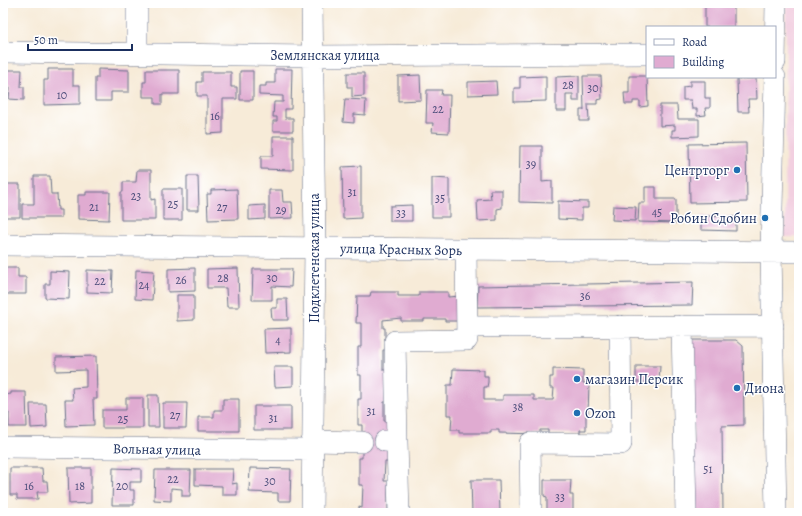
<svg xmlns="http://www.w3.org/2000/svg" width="802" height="516" font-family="Alegreya,serif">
<rect width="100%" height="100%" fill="#fff"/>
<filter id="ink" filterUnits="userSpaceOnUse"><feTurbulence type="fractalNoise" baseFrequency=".025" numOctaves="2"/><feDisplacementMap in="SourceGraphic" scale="8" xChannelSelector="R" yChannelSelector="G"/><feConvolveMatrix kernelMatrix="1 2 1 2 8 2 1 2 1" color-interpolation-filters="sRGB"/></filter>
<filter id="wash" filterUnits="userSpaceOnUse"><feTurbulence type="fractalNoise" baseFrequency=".012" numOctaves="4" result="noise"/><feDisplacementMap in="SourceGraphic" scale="16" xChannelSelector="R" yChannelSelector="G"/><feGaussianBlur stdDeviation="0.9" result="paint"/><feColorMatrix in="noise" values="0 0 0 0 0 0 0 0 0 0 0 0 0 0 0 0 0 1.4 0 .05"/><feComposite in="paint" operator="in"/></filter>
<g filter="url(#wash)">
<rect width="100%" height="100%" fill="#f7ebd8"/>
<path fill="#f2cfe0" d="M786,3H799V237H785Z"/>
<g id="blocks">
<path fill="#e0abd1" d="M705,3H734V27H705Z
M48,69H73V85H80V104L44,105V80H48Z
M98,69L129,70V92H111V101H95V78H98Z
M275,69H292L291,109H285V118H293V131H273V121H277V117H273L274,102H283V96L259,95V86H266V83H275Z
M3,70H22L21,87H24V100L9,99L10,87H6V95H3Z
M146,70H179V94H162V104H155V97H143V82H146Z
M240,71H253V100H240Z
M202,72H231V87H237V99H223V133L207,134V96H197V82H202Z
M347,73H364V96L352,97V87H347Z
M420,75L421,100L398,101V76Z
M546,76V101L514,102V88H520V77Z
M579,76V101H573V94H566V111H556V77Z
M583,76H601L602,99L597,100V104H588L589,121H580V110H584Z
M629,76H647L648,106L640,107V101H633V104H625L624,93H629Z
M756,78L757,99H748L749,112H738L737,79Z
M496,81L497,94L468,95V82Z
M690,81H705V98H710V108H705L706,115L697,116V109H692L691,100H683V87L690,86Z
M427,90H442L441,95H450L449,133L432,132L433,123H426Z
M345,99L366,100L365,115L354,114V123L343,122Z
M660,105H677L678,119H699V136L672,137V130H675V125L660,126Z
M273,136H293V170L261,169V156H273Z
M746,143L747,202L690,203L689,144Z
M520,146H542V182L552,181V203L519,202Z
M361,166V218L343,219L342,167Z
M137,170H151V200L155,199V220H121V192H123V182H136Z
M34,176H50L51,194H57L58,210H61V218H22V204H34Z
M187,176H198L199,210H187Z
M432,178L449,179V217H432Z
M3,184H20V217H3Z
M645,187H656V199H676V223L638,222L639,203H645Z
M163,189H182V220H163Z
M237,189L238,219L208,220L207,194H211V190Z
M269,190H282L283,202H292L293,218L269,219Z
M490,190H502V208L497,209V220L478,221L477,200L491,199Z
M86,192H110L109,220L78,219V195H86Z
M558,201L588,202V208H582V220L558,219Z
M265,205V219L249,220V206Z
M412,205V221H390V206Z
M613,206L636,207L635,221L612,220Z
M701,216L736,217V231L701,230Z
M3,268H18V277H26V294H3Z
M195,268V291L168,292V269Z
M238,268L239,307H227L226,288H207V269Z
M253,269H292L291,287L272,286V300H252Z
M87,270L113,271L112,293L87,292Z
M136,270L154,271L152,300L135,299Z
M50,271L70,272L69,299L45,298V284H50Z
M693,282L692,305L477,307L478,286Z
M371,292H398V296H419V292H448V297L460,296L459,321H445V319H424V321H401V318L383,320V328H385V350H383V370H387V402H384V421H388V462H385L384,481H388V511H385V513H359V507L362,508L363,485H359V458H362V425H358V399H361V375H358V347H361V323H356L357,296H370Z
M177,295H194V320L177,321Z
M277,299H287L288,320H272L271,308H277Z
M291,328V352L265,353L264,329Z
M692,340H736L743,346L744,425L722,426L723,513H694Z
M96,356L97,399H93L94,425L66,426L65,400H73L72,388L86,387V370L56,371V357Z
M636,366H660L659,382H636Z
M274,367H293V386L275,387Z
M453,369L484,370V376H488V382L487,387H484V400H503V395H534V400H553L554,388H550V377H553V369L583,370V383H589L588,415H586V430H580V434L548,433V430H540V434L499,433V430H491V433H459V430H451L452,415H447V385H452Z
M11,392H26L27,427H9V413H5L4,395L11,394Z
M148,395H158L159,427H148Z
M126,398H143V428H102V410H126Z
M223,399H239V431H198V417H214V410H223Z
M163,403H187L186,428H163Z
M30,404H46L47,427L31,428Z
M254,406H291V430H254Z
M10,468H42L43,481H47L48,492H37L38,499H17V495H10Z
M68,468H91V503L69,504Z
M113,468L141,469V482H130V490H134V505H112Z
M250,468L291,469L290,501H278V493L249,492Z
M195,469H233L232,484L237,483V495H222V486L195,485Z
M155,470H191L190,496H182V489L171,488V501L154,500Z
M471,480H499L500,513H472Z
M544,480H571L570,495H573V513H547V497L544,496Z"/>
</g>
</g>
<g filter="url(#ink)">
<use href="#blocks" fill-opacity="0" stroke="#687189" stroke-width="1"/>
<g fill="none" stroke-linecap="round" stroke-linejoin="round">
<g stroke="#687189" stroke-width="22">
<path id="minor" d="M137,3V53
M3,52L313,56L647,54
M775,62L776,3
M775,77L771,252L776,513
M3,245L799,252
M682,326L686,513
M467,327L773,326
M312,441L362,442
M385,441L397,442L395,341L467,340L466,249
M397,442L399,513
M3,447L312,450
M312,513L315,248L312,3
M531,513L530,443L621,444L620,326"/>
</g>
<use href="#minor" stroke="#fff" stroke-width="21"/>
</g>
</g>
<g fill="#1f6fb2" stroke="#fff" stroke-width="1.5">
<circle cx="737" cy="170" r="4"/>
<circle cx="765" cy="218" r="4"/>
<circle cx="577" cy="379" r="4"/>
<circle cx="737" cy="388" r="4"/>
<circle cx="577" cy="413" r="4"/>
</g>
<g text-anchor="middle" stroke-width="3" stroke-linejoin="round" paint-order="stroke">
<g font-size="12" fill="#4c4e7b">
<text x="568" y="89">28</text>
<text x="593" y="92">30</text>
<text x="62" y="99">10</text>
<text x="438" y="113">22</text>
<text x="215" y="120">16</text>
<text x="531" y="168">39</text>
<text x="352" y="196">31</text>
<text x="136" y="200">23</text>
<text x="440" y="202">35</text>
<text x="173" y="208">25</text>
<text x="94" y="211">21</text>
<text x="222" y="211">27</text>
<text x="281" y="214">29</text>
<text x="657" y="216">45</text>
<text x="401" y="217">33</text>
<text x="223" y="282">28</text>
<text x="272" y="282">30</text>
<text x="181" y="284">26</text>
<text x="100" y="285">22</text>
<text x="144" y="289">24</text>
<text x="585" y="300">36</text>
<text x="278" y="344">4</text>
<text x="518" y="411">38</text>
<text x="371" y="415">31</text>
<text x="175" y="419">27</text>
<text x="273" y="422">31</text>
<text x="123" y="423">25</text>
<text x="708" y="473">51</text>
<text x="173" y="483">22</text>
<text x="270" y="485">30</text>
<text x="29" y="490">16</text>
<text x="80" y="490">18</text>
<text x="122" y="490">20</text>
<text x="560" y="501">33</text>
</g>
<g font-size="14" fill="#1b2f5e" stroke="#fff">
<text x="325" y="60">Землянская улица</text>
<text transform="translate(401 249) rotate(1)" y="5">улица Красных Зорь</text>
<text transform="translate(314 258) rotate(-90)" y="5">Подклетенская улица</text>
<text transform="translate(157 449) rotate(1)" y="5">Вольная улица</text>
</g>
<g font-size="14" fill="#1b2f5e" stroke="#fff" text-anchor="start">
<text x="729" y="175" text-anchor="end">Центрторг</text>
<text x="757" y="223" text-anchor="end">Робин Сдобин</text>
<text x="585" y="384">магазин Персик</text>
<text x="745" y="393">Диона</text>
<text x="585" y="418">Ozon</text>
</g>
</g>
<rect width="802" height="516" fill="none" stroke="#fff" stroke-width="16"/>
<rect x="646" y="26" width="130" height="52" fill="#ffffff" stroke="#a4acbf"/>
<rect x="654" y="39" width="20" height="6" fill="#ffffff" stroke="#a4acbf"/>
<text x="682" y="46" font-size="12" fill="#1b2f5e">Road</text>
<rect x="654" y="56" width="20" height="12" fill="#e0abd1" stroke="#a4acbf"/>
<text x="682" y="66" font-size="12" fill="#1b2f5e">Building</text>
<path d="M28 44v6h104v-6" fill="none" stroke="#1b2f5e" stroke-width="2"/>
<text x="34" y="44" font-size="12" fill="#1b2f5e" stroke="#ffffff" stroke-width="3" paint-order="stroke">50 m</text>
</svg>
